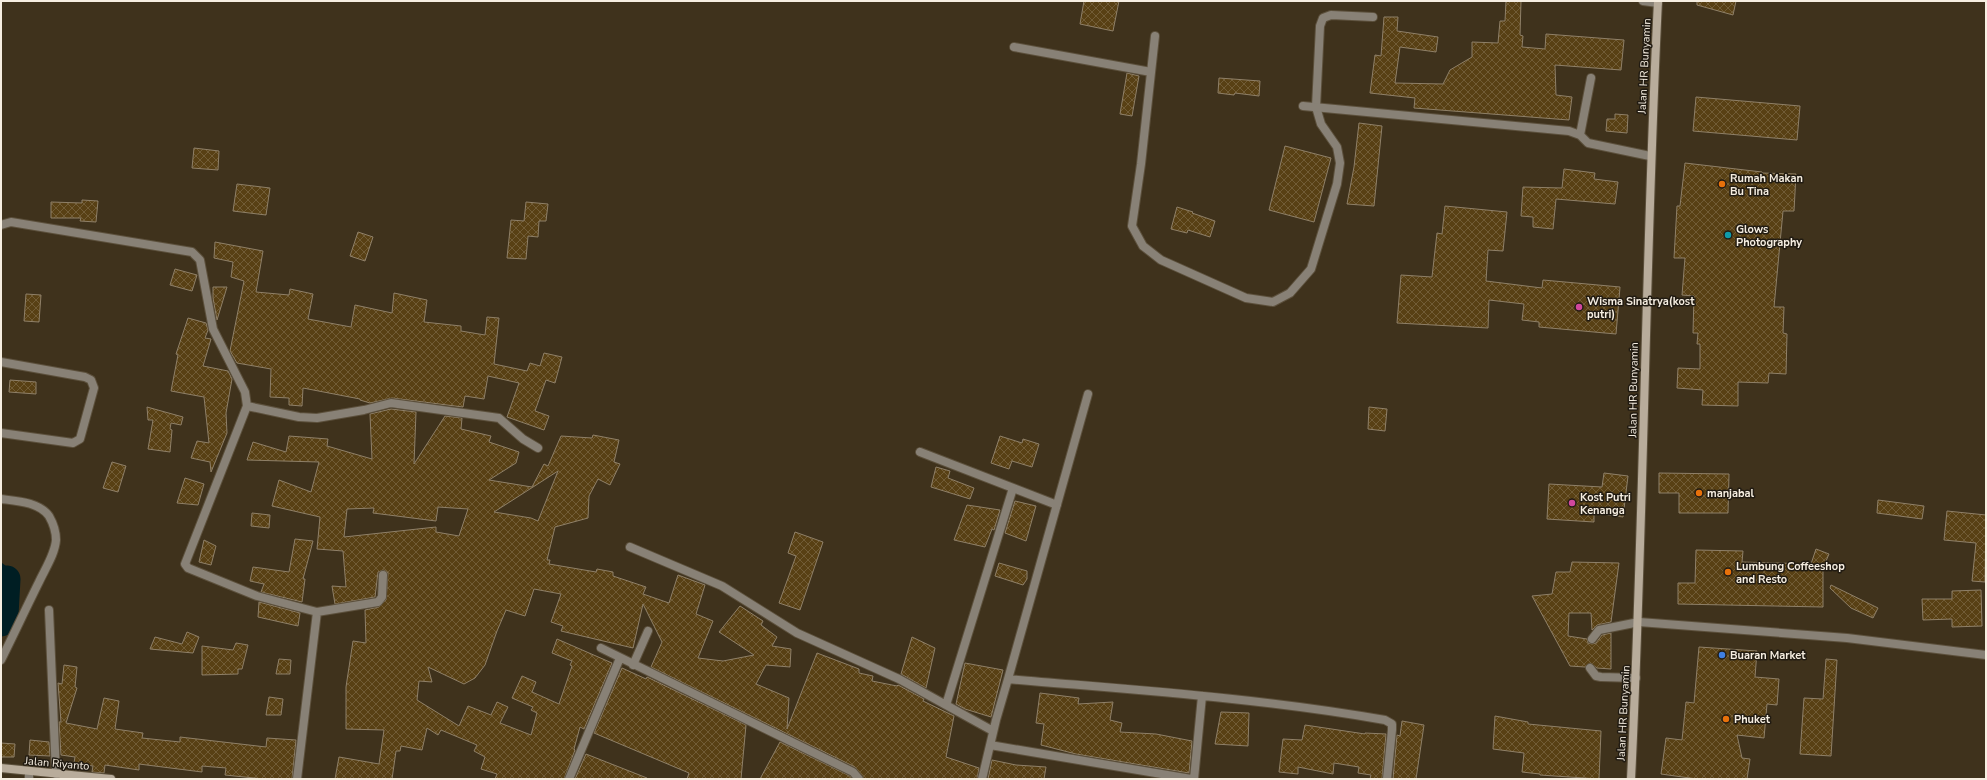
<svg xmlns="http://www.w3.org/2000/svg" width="1987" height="780" font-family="'Nunito Sans',sans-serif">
<defs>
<pattern id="building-cross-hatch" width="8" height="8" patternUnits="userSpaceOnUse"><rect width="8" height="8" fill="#584014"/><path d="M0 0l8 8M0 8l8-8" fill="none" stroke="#715c36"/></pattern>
</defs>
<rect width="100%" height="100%" fill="#3f321c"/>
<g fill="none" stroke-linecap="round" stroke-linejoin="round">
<path stroke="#001e23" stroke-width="4.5" d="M1,565L5,568L7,579"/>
<path stroke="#001e23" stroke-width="27" d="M1,623L5,615L7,579"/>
</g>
<path fill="url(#building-cross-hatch)" stroke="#8f8068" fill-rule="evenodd" d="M1084,1H1119L1113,31L1080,24Z
M1506,1H1521L1520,35L1523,36L1522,47L1545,49L1546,34L1624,40L1621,70L1555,65L1556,95L1572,97L1569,120L1414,108L1415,98L1370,93L1375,55L1381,56L1384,17H1398L1397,31L1438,37L1436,52L1400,47L1395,83L1443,84L1450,70L1472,57V42L1498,43L1500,21H1505Z
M1697,1H1736L1733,15L1697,5Z
M1127,73L1139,76L1132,116L1120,114Z
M1219,78L1260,81L1259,96L1235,93L1234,95L1218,93Z
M1696,97L1800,106L1797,140L1693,131Z
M1615,114L1628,115L1627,133L1606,131L1607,119H1615Z
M1359,123L1382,126L1374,206L1347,204L1354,167Z
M1285,146L1331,158L1314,222L1269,210Z
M194,148L219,151L218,170L192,168Z
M1685,163L1762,172V173L1796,174L1794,211H1783L1774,307H1784L1783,333L1787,334L1786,374L1769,373L1768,383L1738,382V406L1702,405L1703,390L1677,388L1678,368L1700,369V344H1697L1698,333H1693L1694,296L1682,295L1685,258H1674L1677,206H1680Z
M1564,169L1595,173L1594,179L1618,182L1615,204L1556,199L1553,229L1533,227V217L1521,216L1523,187L1562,188Z
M237,184L270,188L266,215L233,211Z
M82,200L98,201L96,222L80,221L81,218H51V202L82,203Z
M526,202L548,204L546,221H539L538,237L528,236L526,259L507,258L511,220L524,221Z
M1445,206L1507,212L1503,251L1488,250L1486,281L1542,288L1543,280L1620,287L1616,334L1539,327V322L1522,320L1524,304L1489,300L1488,328L1397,323L1401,275L1432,277L1437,233L1442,234Z
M1177,207L1193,212L1192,213L1215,221L1210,237L1188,230L1187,233L1171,229Z
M358,232L373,237L365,261L350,256Z
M215,242L263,251L256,292L289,295L290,289L313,294L308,319L351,327L355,305L392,313L394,293L427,300L424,322L461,326V331L485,335L487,317L499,318L494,364L527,371L530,363L540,366L544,353L562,357L555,383L546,380L535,411L549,416L544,430L507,417L519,383L488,376L484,399L465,396L463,407L392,398L370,403L360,400V399L303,388L302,406L289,405V398L270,397L271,369L237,363L230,351L244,281L231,277L233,262L214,258Z
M175,269L197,275L192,291L170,285Z
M213,287H227L217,320L213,298Z
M26,294L41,295L39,322L24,321Z
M188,318L206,323L208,330L205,338L211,339L203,366L228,371L232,379L226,413L227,433L211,472L210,462L191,458L197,441L209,443L204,397L171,391L178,355L176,354Z
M10,380L36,382V394L9,392Z
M147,407L183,417L181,425L171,423L170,429L172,430L170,452L148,449L153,420H148Z
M1369,407L1387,409L1385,431L1368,429Z
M391,409L416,412L414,464L445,416L462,418L461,429L491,436L489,442L519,452L516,463L489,480L532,487L544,464L548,466L561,436L592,438L593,435L619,440L614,462L620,464L610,485L598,479L589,496L588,518L555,527L547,560H550L549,564L596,572L597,569L613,572V576L646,587L643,594L669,603L678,575L705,585L696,614L713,621L698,658L723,661L754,655L719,632L740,606L763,621L761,625L777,637L772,646L791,649L790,667L766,665L756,684L789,698L787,729L817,653L859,669V673L873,676L872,681L897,686L898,685L924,699L923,701L954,716L946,757L979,768L977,779H864L855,767L651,667L662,642L643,604L633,648L561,631L563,626L551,622L561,594L534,589L525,616L506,610L497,631L485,665L475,678L464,684L428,667L432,682L419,681L417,700L459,726L468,706L491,715L497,702L508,707L500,723L531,735L537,713L531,710L533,707L512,698L522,676L536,682L532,692L559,704L572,666L570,665L572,661L552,653L557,639L612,663L584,729L580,727L574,749L575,750L564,779H495L497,774L481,769L485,757L474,751L477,745L441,730L438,735L427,728L422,750L401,746L400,751H396L392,779H335L339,757L379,764L384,730L346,729V687L353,641L366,643L365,610L379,607L386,600L388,573L384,570L378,572L375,597L335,604L332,586L346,587L343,551L317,549L320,517L272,506L279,480L311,492L319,462L247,460L253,442L286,452L289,436L328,439L327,446L372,459L370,414ZM558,471L538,521L531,518L494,512ZM438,507L468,509L459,536L436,532V527L344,537L347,509L374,508L373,513L436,521Z
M1000,436L1022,443L1023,439L1039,444L1032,467L1012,461L1009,469L991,463Z
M112,462L126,466L118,492L103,488Z
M936,467L950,471L948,478L974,488L970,499L931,487Z
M1604,473L1628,476L1623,517L1594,513V522L1547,519L1549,484L1602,487Z
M1659,473L1729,474L1728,513H1679V493H1659Z
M185,478L204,484L198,505L177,503Z
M1878,500L1924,506L1922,519L1877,513Z
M1015,501L1036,506L1026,541L1005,533Z
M967,505L1000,510L994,530L992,529L985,547L954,540Z
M1947,511L1986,515L1985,582L1972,581L1976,543L1944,540Z
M252,513L270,515L269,528L251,526Z
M795,532L823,542L800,610L779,603L796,556L788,553Z
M295,539L313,541L303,579H305L302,602L261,592L264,584L250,581L253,567L289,572Z
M204,540L216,546L211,565L199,562Z
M1816,549L1829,554L1823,568V607L1678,604V583H1695L1696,550L1743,551L1742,562L1811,564Z
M1572,562L1619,563L1611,622L1597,625L1592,630L1591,613H1569L1568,636L1587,639L1588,643L1592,644L1596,643L1602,635L1611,633V669L1597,668L1590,663L1585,667L1570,666L1532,596L1552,594L1556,572H1570Z
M999,563L1027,571V579L1023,585L995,576Z
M1831,585L1878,608L1873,618L1851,608L1830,588Z
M1981,590L1982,626L1952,627V619L1923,620L1922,599H1952V591Z
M259,602L300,613L298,626L258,617Z
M187,632L199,637L193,653L150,649L155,637L182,644Z
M912,637L935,648L926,688L901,674Z
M236,643L248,645L242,669H238V674L202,675V646L233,650Z
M1699,647L1757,651L1755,677L1779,679L1777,705L1767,704L1764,738L1737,735L1742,758L1750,759L1747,779H1697L1661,774L1666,738L1682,740L1686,702L1694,703Z
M279,659L291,660L290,674H276Z
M1826,659L1837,660L1831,756L1800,754L1804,698L1823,699Z
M965,663L1003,670L991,717L965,709L956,704Z
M64,665L77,667L75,687L77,688L66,723L97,729L104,698L119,701L115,729L143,733L142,738L180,742V737L266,747L267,738L296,740L292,779H264L225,775L226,768L202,766V772L139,764V770L105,765L104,773L92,772L93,766L74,763L75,757L61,755L59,722H61L58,683L62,684Z
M622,668L646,679L647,677L746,725L741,779H687L689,773L594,733Z
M1040,693L1079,698L1078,704L1113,702L1110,720L1122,723L1120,732L1156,734L1192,741L1189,773L1076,754L1041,745L1044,724L1036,723Z
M269,697L283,699L281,715H266Z
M1221,712L1249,713L1248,746L1215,744Z
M1495,716L1528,722V724L1601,731L1599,779L1540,775V774L1522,772L1524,753L1493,749Z
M1402,721L1424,725L1416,779H1393L1397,735L1400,736Z
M1305,725L1365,734V733L1386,734L1382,779H1370L1371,775L1358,773L1359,767L1334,763L1333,774L1298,767V774L1279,772L1283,739L1302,740Z
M30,740L49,742L50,756L29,755Z
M780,742L850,776L852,779H760Z
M1,743L15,744L14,757H1Z
M586,754L647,778V779H575Z
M992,760L1016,765L1046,767L1044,779H988Z"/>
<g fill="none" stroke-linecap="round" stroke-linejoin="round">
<g stroke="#5c503c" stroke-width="10">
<path id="lane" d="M1155,36L1141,164L1132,226L1143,246L1161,260L1246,298L1273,302L1290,293L1311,269L1337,184L1340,163L1337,147L1321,124L1316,107L1320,26L1323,18L1331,15L1373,17
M1014,47L1151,72
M1,362L85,377L91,380L94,388L80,439L73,443L1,433
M1592,639L1599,630L1639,622
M1590,668L1596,676L1601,677L1636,678"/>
</g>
<g stroke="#5c503c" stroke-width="10">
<path id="street" d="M1643,1L1658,3
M1303,106L1569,131L1580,135L1588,143L1650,156
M1580,135L1591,78
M1,225L11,222L192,252L200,260L213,329L245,392L247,406L185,564L188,568L257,596L317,612L297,779
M247,406L299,417L317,418L364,410L391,403L499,418L523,439L538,448
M920,452L1057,505
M1,499C17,501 39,502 49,516C53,523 56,532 56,540C55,554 45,569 39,582C26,608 14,634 1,660
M630,547L722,586L797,633L899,679L993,731
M49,610L56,774
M317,612L378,602L382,597L383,575
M1639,622L1847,638L1986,655
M601,648L853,772L859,779
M633,665L648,631
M1008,679L1088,394
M946,705L1013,488
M990,745L1191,779
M29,779V772
M569,779L620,658
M982,779L996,720L1008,679C1134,690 1260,698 1385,720L1392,724V730L1387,779
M1194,779L1202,696"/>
</g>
<g stroke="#5c503c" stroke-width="10">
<path id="secondary" d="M1,768L111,779
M1631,779C1644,520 1645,260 1658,1"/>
</g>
<use href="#lane" stroke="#888176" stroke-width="8"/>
<use href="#street" stroke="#888176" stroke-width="8"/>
<use href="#secondary" stroke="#b8ac9b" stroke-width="8"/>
</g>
<g fill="#e8710a" stroke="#211b12" stroke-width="1.5">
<circle cx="1722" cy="184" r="4"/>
<circle cx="1699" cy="493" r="4"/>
<circle cx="1728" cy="572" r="4"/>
<circle cx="1726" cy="719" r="4"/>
</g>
<circle fill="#0f9aa8" stroke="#211b12" stroke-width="1.5" cx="1728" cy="235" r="4"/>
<g fill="#d1479c" stroke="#211b12" stroke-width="1.5">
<circle cx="1579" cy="307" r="4"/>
<circle cx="1572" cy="503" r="4"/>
</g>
<circle fill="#3f7fe0" stroke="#211b12" stroke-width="1.5" cx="1722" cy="655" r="4"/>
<g text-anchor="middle" stroke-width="3" stroke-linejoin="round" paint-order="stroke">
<g font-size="11" fill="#f6eee1" stroke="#211b12">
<text transform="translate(1644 66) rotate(-87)" y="4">Jalan HR Bunyamin</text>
<text transform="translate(1633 390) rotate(-89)" y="4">Jalan HR Bunyamin</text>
<text transform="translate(1623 713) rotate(-87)" y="4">Jalan HR Bunyamin</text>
<text transform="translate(57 763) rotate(5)" y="4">Jalan Riyanto</text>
</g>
<g font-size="11" font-weight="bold" fill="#f6eee1" stroke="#211b12" text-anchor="start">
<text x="1730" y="182">Rumah Makan<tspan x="1730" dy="13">Bu Tina</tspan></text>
<text x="1736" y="233">Glows<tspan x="1736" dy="13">Photography</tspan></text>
<text x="1587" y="305">Wisma Sinatrya(kost<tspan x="1587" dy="13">putri)</tspan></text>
<text x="1707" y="497">manjabal</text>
<text x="1580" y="501">Kost Putri<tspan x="1580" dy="13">Kenanga</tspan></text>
<text x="1736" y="570">Lumbung Coffeeshop<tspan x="1736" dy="13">and Resto</tspan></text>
<text x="1730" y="659">Buaran Market</text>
<text x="1734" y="723">Phuket</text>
</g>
</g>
<rect width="1987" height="780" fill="none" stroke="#f6eee1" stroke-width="4"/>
</svg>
